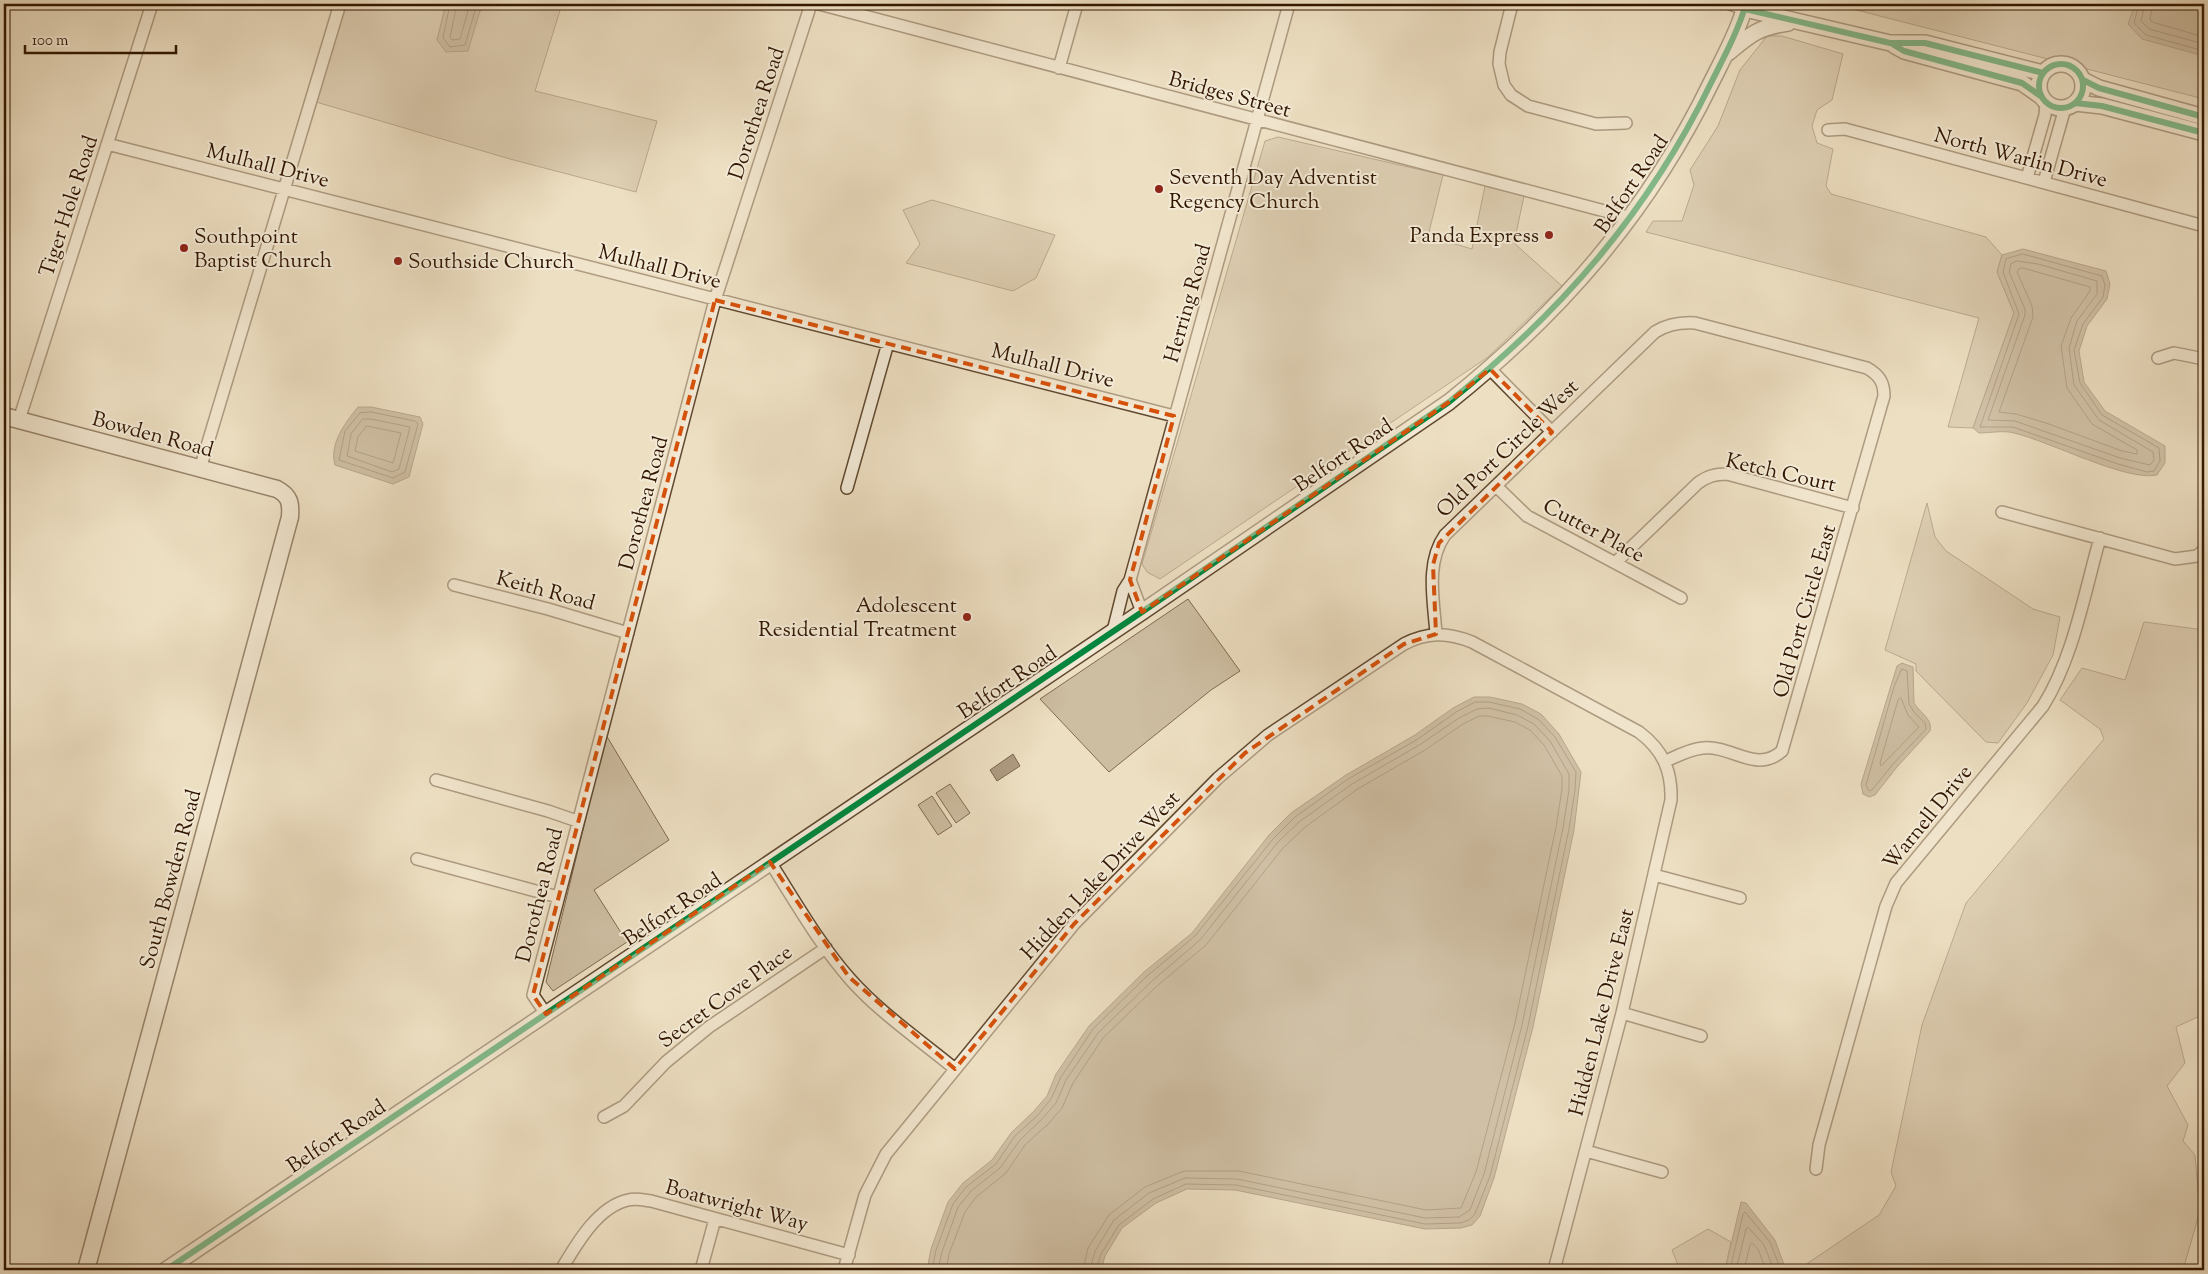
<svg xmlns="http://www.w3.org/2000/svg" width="2208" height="1274" font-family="'Sorts Mill Goudy',serif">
<rect width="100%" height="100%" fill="#eddfc2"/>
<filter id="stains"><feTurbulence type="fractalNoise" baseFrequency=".004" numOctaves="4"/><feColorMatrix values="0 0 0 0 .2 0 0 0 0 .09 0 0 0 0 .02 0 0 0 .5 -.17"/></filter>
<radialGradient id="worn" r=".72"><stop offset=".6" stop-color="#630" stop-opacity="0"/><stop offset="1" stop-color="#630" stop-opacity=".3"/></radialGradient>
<path fill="#cdbda1" stroke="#806a50" d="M345,4H446L437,40L480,12L482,4H562L535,91L657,121L636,192L510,159L316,102Z
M1833,4H2204V99Z
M1767,36H1782L1843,54L1832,100L1817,110L1812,126L1817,143L1833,149L1826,186L1831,194L1986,237L2002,255L1997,272L2014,313L1973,428L1948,427L1979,318L1646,232L1653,221H1682L1694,185L1690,170L1718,126L1740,70Z
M1278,137L1443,175L1428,236L1472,249L1485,186L1524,196L1514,243L1562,286L1488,357L1160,579L1147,572L1142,564L1265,141Z
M932,200L1055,235L1036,278L1013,291L906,263L920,244L903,210Z
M1927,503L1935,537L1946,551L2033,609L2060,617L2053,655L2027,703L1998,743L1986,742L1916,671V664L1885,650Z
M1188,599L1240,671L1211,690L1109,772L1040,699Z
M2144,622L2197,629L2204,625V1014L2176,1027L2185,1063L2167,1086L2188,1125L2183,1141L2195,1155L2200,1211L2183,1270H1805L1808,1263L1879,1215L1896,1186L1891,1172L1922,1025L1966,903L2104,739L2100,729L2060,700L2082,668L2125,680Z
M606,735L669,840L594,890L627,942L553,991L546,982Z
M950,784L970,813L956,823L936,793Z
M932,796L952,826L938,835L918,805Z
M1708,1229L1731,1242L1725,1270H1680L1672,1250Z"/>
<path fill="#ad9b80" stroke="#7c664d" d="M446,4H482L468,51L446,52L437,40Z
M2135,4H2204V56L2142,39L2128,24Z
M2023,249L2106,271L2110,284L2107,299L2087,326L2079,351L2084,382L2105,411L2165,446V463L2157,475C2127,482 2049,441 2014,433C2004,430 1990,433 1979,433L1973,428L2014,313L1997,272L2002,255Z
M358,407H371L420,417L423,424L409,477L393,484L335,465C329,444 345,423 358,407Z
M1902,663L1913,667L1914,703C1920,713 1933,719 1930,731L1897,767L1875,795L1869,797L1863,794L1861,784L1897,666Z
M1474,697H1490L1522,704L1541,714L1559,734L1581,772L1574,830L1533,1027L1494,1178L1480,1216L1472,1225L1461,1228L1425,1229L1235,1190L1187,1189L1156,1203L1122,1228L1105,1256L1101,1270H927L931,1249L948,1202L963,1183L992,1160L1011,1133L1034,1111L1047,1096L1056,1074L1089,1026L1144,972L1192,933L1269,835L1291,813L1346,775L1415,735L1453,708Z
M1013,754L1020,766L997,781L990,770Z
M1741,1202L1746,1203L1775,1240L1786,1270H1725Z"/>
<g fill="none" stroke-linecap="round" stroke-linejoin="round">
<path stroke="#705940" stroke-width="1" d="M450,4L443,38L450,47L465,45L477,4
M457,4L450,37L452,40L460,39L470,4
M2139,4L2134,23L2146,35L2204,51
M2145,4L2141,21L2149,29L2204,44
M2153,4L2150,19L2152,22L2204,37
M2023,254L2102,276L2105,285L2103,297L2083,324L2074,350L2080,383L2102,415L2159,448L2160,461L2154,471L2147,472L2118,464L2013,427H1980L2019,314L2003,272L2006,259Z
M2017,261L2038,264L2097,281V294L2077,321L2069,348L2074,385L2099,420L2153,452L2154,460L2150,465L2120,458L2015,421L1988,420L2025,315V309L2009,272L2011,264Z
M2023,268L2090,287V291L2071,318L2061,346L2067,388L2092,424L2137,450V454L2122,451L2046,423L2016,414L1999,412L2033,317L2032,306L2017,272L2019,269Z
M371,412L415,421L418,424L405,472L393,478L339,460L345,431L360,413Z
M363,419H371L410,427L399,469L392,472L347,456L351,434Z
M367,426L401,433L393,463L355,451L358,437Z
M1902,669L1907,671L1909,704L1914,712L1925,723L1926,729L1893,764L1872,790L1869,791L1866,785L1894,687Z
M1901,698L1908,715L1919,727L1881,766L1880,763L1898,700Z
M932,1270L936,1250L953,1204L966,1187L996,1164L1015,1136L1038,1115L1051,1099L1061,1077L1093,1029L1147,976L1195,936L1273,839L1295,817L1348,779L1418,739L1456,712L1475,702H1489L1520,709L1538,719L1555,737L1576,772L1575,790L1569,829L1528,1026L1490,1176L1475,1214L1469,1220L1460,1223L1425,1224L1236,1185L1186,1184L1153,1199L1119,1225L1101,1254L1096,1270
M938,1270L942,1252L958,1207L971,1191L1000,1168L1020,1140L1042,1119L1056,1103L1066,1080L1098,1033L1152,981L1200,940L1277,843L1299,822L1352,784L1421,744L1459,718L1477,709L1489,708L1517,715L1534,724L1550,741L1569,774V790L1563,828L1522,1025L1484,1174L1470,1210L1459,1217L1425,1218L1237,1179L1185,1178L1149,1193L1114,1220L1095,1251L1090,1270
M946,1270L949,1254L965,1212L976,1197L1006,1173L1025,1145L1048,1124L1062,1108L1073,1083L1103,1038L1157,986L1206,945L1283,848L1304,828L1356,790L1425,750L1463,724L1479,716H1488L1515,722L1530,730L1544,745L1562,776V789L1556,827L1515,1023L1476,1172L1461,1208L1426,1210L1239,1171H1184L1145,1187L1109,1215L1088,1248L1083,1270
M1730,1270L1743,1214L1745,1212L1770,1242L1781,1270
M1736,1270L1746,1229L1748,1227L1764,1245L1774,1270
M1744,1270L1750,1245L1752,1243L1758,1249L1766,1270"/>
<g stroke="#614930" stroke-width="14">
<path id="minor" d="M819,4L1631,218
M1512,4L1500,52L1499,64L1504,85L1511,95L1528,106L1596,124L1626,123
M1730,4L1745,9
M1059,68L1077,4
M1828,130L1845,129L2204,226
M107,144L1174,416
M2027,178L2045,115L2046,102
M2044,182L2065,108
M2158,358L2174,353L2204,359
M1490,369L1552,432
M19,420L152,4
M200,469L340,4
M1496,486L1527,516L1681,598
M847,488L888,343
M2002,512L2175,559L2197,556L2204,550
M1615,563L1698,483C1708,476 1715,474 1727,474L1853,508
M454,585L548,609L628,633
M1142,612L1130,580L1289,4
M1113,631L1123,591L1130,580
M1436,634C1434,602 1425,563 1445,535L1655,332C1668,324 1680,322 1695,323L1867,368C1879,375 1884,382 1884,396L1782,751C1756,774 1732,745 1703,748C1690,749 1677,756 1666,761
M436,780L548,811L577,821
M417,859L558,897
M770,862C795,901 819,944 850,979C880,1013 920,1040 955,1069
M1654,875L1740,898
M1622,1013L1701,1036
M546,1014L533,995L715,300L811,4
M604,1117L624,1106L666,1062L709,1027L826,948
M1586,1151L1662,1172
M1816,1169L1819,1145L1886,906L1896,883L2043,706C2074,656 2084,594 2100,538
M561,1270C576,1245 597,1207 628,1200C636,1198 643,1200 651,1201L849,1255
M701,1270L715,1219
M844,1270L865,1195L886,1154L1074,924L1218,778L1268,735L1404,644C1427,632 1447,632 1472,642L1639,732C1663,750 1672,771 1671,800L1622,1013L1554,1270"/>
</g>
<g stroke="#614930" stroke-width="18">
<path id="tertiary" d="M1745,9L1890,43H1925L2043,73
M1895,46L1904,51L2022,83L2042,97
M1728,53C1751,34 1757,28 1788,23
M2039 86a22 22 0 1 1 44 0a22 22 0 1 1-44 0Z
M2083,80L2099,88L2204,117
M2075,103L2102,106L2204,133
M166,1270L1142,612L1449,402C1560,313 1648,213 1711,83C1724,57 1738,31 1746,4"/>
</g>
<g stroke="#321700" stroke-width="19">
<path id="secondary" d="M4,416L277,489C290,496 291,503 290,517L86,1270"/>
</g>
<use href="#minor" stroke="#f3ead7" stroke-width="11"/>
<use href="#tertiary" stroke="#f3ead7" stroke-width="15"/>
<use href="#secondary" stroke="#f3ead7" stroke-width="16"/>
<g stroke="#f3ead7" stroke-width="9">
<path id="cycleway" d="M1745,9L1890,43H1925L2043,73
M1894,45L1904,51L2022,83L2042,97
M2039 86a22 22 0 1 1 44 0a22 22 0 1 1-44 0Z
M2083,80L2099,88L2204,117
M2075,103L2102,106L2204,133
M166,1270L1142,612L1449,402C1560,313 1648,213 1711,83C1724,57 1738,31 1746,4"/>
</g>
<use href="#cycleway" stroke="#00873e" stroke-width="6"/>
</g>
<path d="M0 0H2208V1274H0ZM715,300L1174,416L1130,580L1142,612L1449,402L1490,369L1552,432L1439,543L1433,565L1436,634L1404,644L1245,753L1074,924L955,1069L849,977L770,862L546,1014L533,995Z" fill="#eddfc2" fill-opacity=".55" fill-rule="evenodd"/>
<path fill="none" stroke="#d6520b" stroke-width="4" stroke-dasharray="10 6" stroke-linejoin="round" d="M715,300L1174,416L1130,580L1142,612L1449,402L1490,369L1552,432L1439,543L1433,565L1436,634L1404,644L1245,753L1074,924L955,1069L849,977L770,862L546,1014L533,995Z"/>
<g fill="#8f2418" stroke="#f3ead7" stroke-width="2">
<circle cx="1159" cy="189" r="5"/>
<circle cx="1549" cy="235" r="5"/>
<circle cx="184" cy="248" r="5"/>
<circle cx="398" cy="261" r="5"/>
<circle cx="967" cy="617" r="5"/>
</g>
<g text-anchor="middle" stroke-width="4" stroke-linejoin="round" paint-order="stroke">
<g font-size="21" fill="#321700" stroke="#f3ead7">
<text transform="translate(1230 94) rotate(15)" y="7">Bridges Street</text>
<text transform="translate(756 113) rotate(-72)" y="7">Dorothea Road</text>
<text transform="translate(2021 157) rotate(15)" y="7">North Warlin Drive</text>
<text transform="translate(268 165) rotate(14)" y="7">Mulhall Drive</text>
<text transform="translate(1631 184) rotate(-56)" y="7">Belfort Road</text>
<text transform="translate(68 206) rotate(-72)" y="7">Tiger Hole Road</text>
<text transform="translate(660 266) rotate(14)" y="7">Mulhall Drive</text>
<text transform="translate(1187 303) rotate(-74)" y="7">Herring Road</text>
<text transform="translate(1053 365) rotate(14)" y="7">Mulhall Drive</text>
<text transform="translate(153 434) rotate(15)" y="7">Bowden Road</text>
<text transform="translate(1507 448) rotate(-44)" y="7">Old Port Circle West</text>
<text transform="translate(1343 455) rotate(-34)" y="7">Belfort Road</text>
<text transform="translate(1781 472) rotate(13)" y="7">Ketch Court</text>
<text transform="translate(643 503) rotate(-75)" y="7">Dorothea Road</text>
<text transform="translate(1594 530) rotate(28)" y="7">Cutter Place</text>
<text transform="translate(546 590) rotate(15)" y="7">Keith Road</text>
<text transform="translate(1804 611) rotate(-74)" y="7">Old Port Circle East</text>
<text transform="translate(1007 682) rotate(-34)" y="7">Belfort Road</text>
<text transform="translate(1927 817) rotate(-51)" y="7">Warnell Drive</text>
<text transform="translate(1100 875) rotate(-47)" y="7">Hidden Lake Drive West</text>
<text transform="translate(170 879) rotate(-75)" y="7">South Bowden Road</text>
<text transform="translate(539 895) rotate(-76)" y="7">Dorothea Road</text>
<text transform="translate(672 909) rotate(-34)" y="7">Belfort Road</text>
<text transform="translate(725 996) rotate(-36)" y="7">Secret Cove Place</text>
<text transform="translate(1601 1012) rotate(-76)" y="7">Hidden Lake Drive East</text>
<text transform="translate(336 1136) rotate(-34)" y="7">Belfort Road</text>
<text transform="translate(737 1205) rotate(15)" y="7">Boatwright Way</text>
</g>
<g font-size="21" fill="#321700" stroke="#f3ead7" text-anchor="start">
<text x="1169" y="184">Seventh Day Adventist<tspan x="1169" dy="24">Regency Church</tspan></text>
<text x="1539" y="242" text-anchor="end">Panda Express</text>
<text x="194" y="243">Southpoint<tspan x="194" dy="24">Baptist Church</tspan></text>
<text x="408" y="268">Southside Church</text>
<text x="957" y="612" text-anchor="end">Adolescent<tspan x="957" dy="24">Residential Treatment</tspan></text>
</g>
</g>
<rect width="2208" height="1274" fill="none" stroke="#eddfc2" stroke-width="20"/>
<rect x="5" y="5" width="2198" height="1264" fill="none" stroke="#321700" stroke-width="2.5"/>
<rect x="10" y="10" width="2188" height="1254" fill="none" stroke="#321700"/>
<path d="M25 45v8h151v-8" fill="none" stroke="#321700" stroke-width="2.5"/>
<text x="32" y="45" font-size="15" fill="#321700" stroke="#f3ead7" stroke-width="4" paint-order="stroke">100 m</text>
<rect width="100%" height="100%" filter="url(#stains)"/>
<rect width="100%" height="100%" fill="url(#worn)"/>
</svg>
